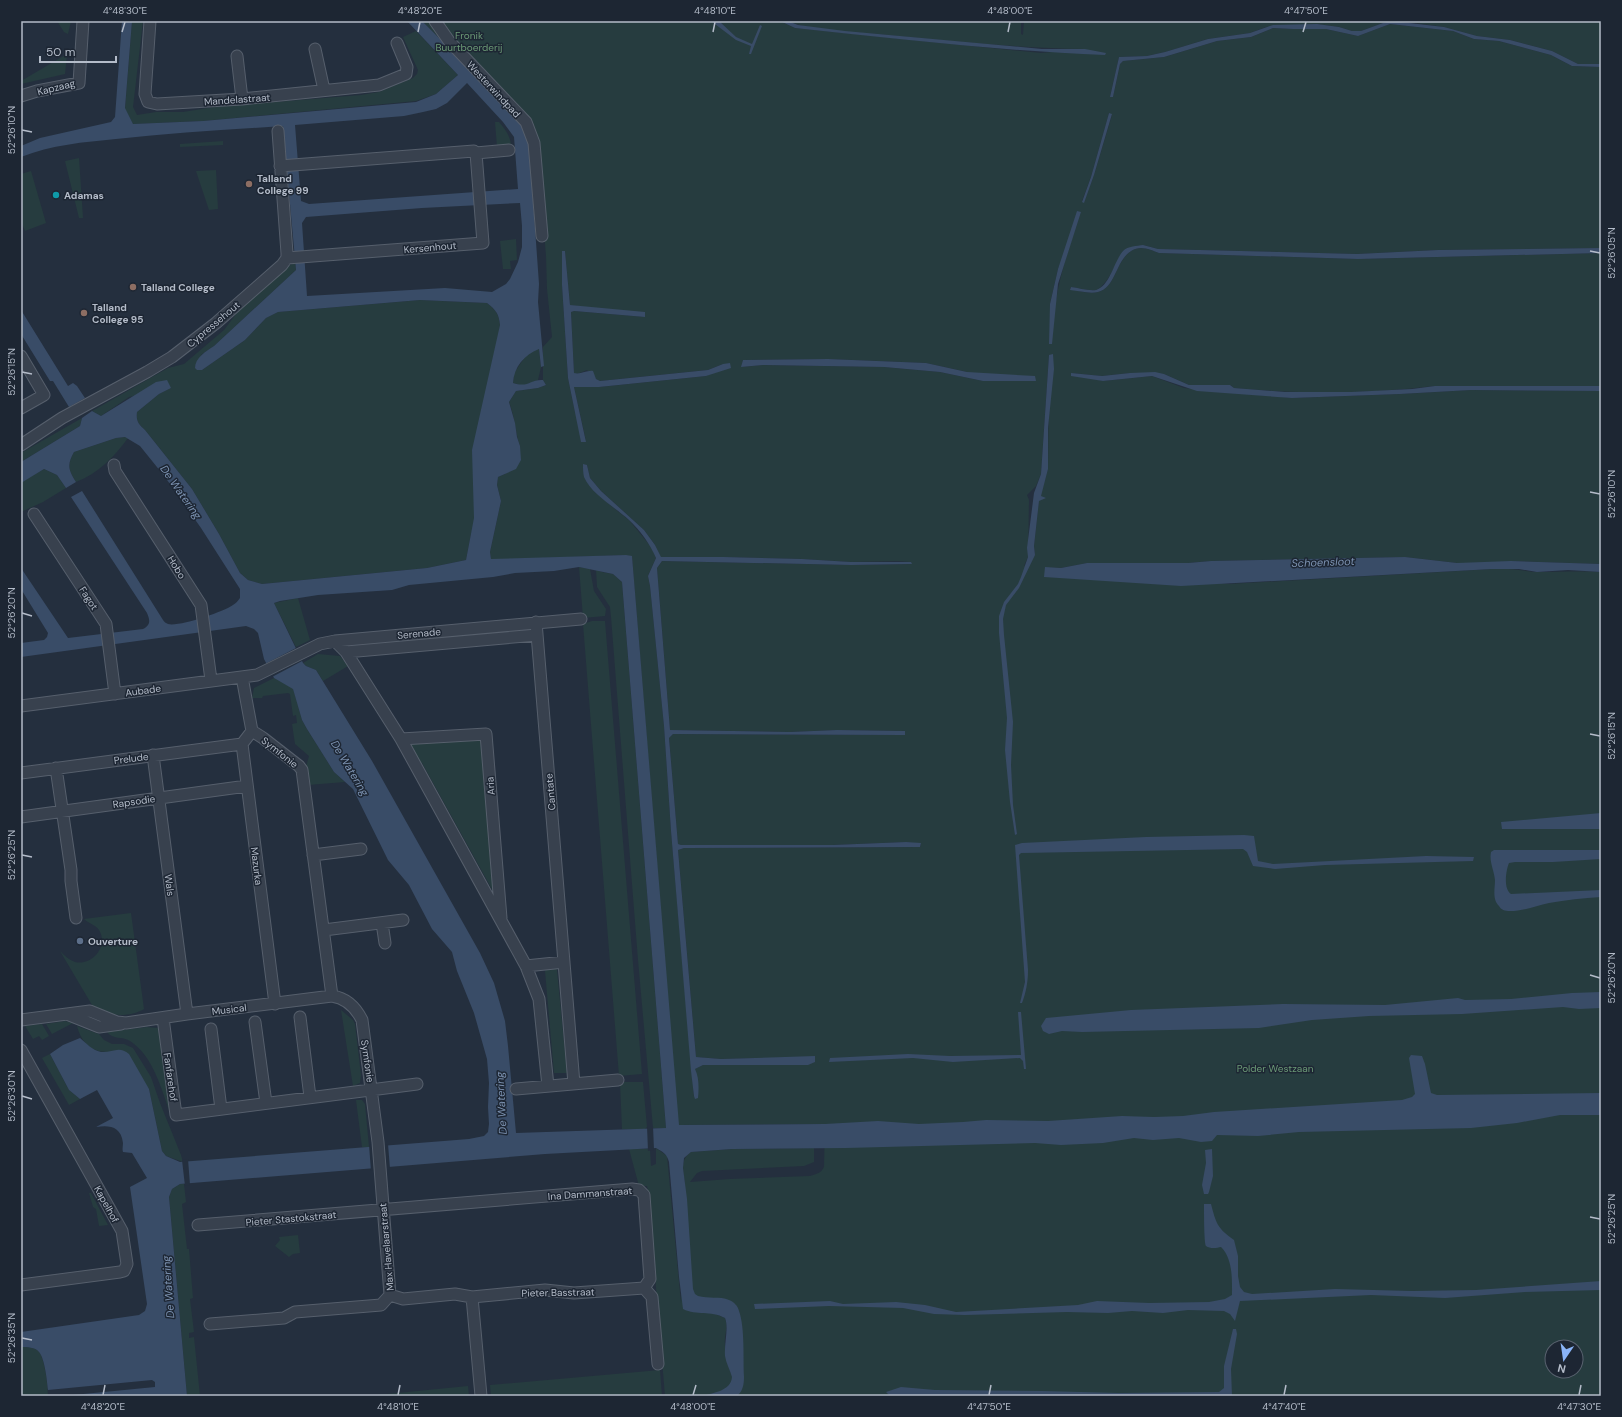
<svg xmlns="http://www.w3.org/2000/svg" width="1622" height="1417" font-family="'DM Sans',sans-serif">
<rect width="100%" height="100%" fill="#242f3e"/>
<path fill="#263c3f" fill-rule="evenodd" d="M57,21H71L68,34L64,32Z
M132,21H143L133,107L137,115L156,112H183L214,107L361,95L379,92L413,78L417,74L418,70L403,37L416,31L458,75L436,94L416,101L203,121L133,124L125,109Z
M422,21H780L795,28L1041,53L1085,49C1016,48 947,41 878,34C853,32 810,31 788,21H1021V34L1023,35L1024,21H1601V64H1578L1552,51L1510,40L1477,36L1444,27L1401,21L1383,23L1361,31H1352L1339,27L1317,24L1266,27L1250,33L1208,39L1165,52L1147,56L1119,57L1110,97H1113L1120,64L1123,61L1164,57L1217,41L1251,37L1273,28L1293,29H1326L1358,36L1390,24L1453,31L1474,39L1499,41L1551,55L1572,66L1601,67V248L1438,250L1357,254L1158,249L1143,245L1123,251C1118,261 1106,287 1096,290C1088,291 1079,288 1071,287L1070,289C1078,291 1090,294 1098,292C1119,287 1115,250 1141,248C1147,248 1154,251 1159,253L1358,259L1601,253V386H1435C1369,394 1301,394 1234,388L1230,385H1189L1164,374L1130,373L1102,376L1072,373L1103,381L1152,376L1184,388L1292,398L1400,394L1471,390L1601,391V564L1511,561L1508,569C1518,569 1528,572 1539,572C1560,572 1580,571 1601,572V1396H665L648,1191L647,1186H639L629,1149H650L651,1166L656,1164V1148L667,1156L681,1303L685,1183C683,1171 680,1159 691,1152L732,1149L814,1148V1162L804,1166L702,1171L697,1173L690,1182L730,1179L810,1176C817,1174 821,1173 824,1167L825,1124L678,1125L632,557L626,555L491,560L490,552L501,501L497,485L498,477L505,474L520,446C515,432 515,417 509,402L516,391L538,388L546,385L543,380V347L552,337L547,289L546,256L538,158L468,67ZM1109,113L1112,115L1094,175L1084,202L1082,201L1091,177ZM1081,212C1071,241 1061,270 1056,300L1050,304L1058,269ZM562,251H565L570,305L645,317L574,311L571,312L574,373L577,374L587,370L596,379L600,381L708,370L723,364L706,376L599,387H574L586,441L575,412L568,378L562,285ZM1049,355L1048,469L1039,500L1034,546L1035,555L1024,566L1028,557L1029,500L1027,495L1036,486L1041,474ZM828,359L926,363L967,372L983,381L940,372L884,367L763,365L742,367L743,360ZM587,465L590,478L601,491L644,530L655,545L660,557H724L802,559L851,562L898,561L911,562V564L851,565L662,561L657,568L670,730L790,732L837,730L905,731V735L673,734L669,738L678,844L681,845H833L906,842L921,844L920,847L684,848L678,850L696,1057L721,1059L815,1057L790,1065H703L695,1069L694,1096L671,831L664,726L650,586L648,576L656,558L652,548L629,520L610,505L584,476ZM1405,557L1457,563H1492V569L1229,584L1046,567L1061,568L1087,563H1188L1211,561ZM700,1312L724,1313L729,1323L732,1376C727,1363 724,1351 725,1337C726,1329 728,1326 725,1318L713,1313ZM1552,1347H1576V1371H1552Z
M67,54L65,74L21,84V81Z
M495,122H499C505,129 511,137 511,146L497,147Z
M223,141V145L180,147V144Z
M79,158L83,218H79L65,161Z
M216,170L218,209L209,210L196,171Z
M31,171L46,223L25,231L21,221V174Z
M516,239L517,260L510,261L511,269H503L500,241Z
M295,262L296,270L214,346L201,355L202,370L245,340L266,318L278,312L420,300L487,303C496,310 499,314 500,325L476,520L471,534L466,560L427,568L262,584L248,580L240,573L219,534L192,489L145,430C138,424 136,421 137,412L159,394L171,388L129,397L101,416L92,411L168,368L184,364L224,330L243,305L284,269Z
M539,349L541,367L538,380L523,386L513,383L514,373L527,354L526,350Z
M82,418L80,426L21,462V453Z
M125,437L128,438C115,456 98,474 76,482C68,469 67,465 74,452L116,438Z
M44,469L57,475L66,488L43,502L21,512V482Z
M579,567L590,569L594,591L606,609L605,616L583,618Z
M596,570L602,572L613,574L622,582L666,1128H653L638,960L611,617L610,607L597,587Z
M298,598L310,640L296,647L274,603Z
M592,621H605L642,1074L619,1076L583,624Z
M318,654L340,656L348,666L323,681L316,670L306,666L303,663Z
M274,678L293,688L302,720L307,729L334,772L345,782L308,785L306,767L309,756L295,744L292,724L297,723L296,715L293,716L290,694L288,693L263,696L262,698H252L254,688Z
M476,739L482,741L497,902L492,894L494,893L422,763H418L409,744Z
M131,913L144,1009C129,1018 105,1017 92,1005L60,951C64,955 69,960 75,962C92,966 109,946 99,930C96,925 88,923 84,919Z
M553,966L557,970L567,1073H554L545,971L547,968Z
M341,1010L353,1020L355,1024L361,1075L360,1083L353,1086Z
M65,1021L73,1023L52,1034L46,1024Z
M42,1024L49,1036L42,1040L39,1036L33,1039L25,1026Z
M77,1026L99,1034L104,1040L112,1044H124L133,1048L151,1077L160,1103L181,1155L183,1162L166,1156L162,1151L149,1089L107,1052C90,1052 81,1041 77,1026Z
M147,1027L159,1028L170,1113C161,1088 153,1056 130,1041C122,1036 113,1040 107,1032Z
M50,1054L69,1090L80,1099L69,1105L42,1058Z
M620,1082H643L647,1127L645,1129H622Z
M356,1100H362L365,1104L369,1147H362Z
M180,1184H184L186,1202L182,1204L187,1249H189L193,1298L190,1299L194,1332L189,1333V1338L194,1337L200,1396H187L169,1197L172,1189Z
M89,1193H91L108,1225L99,1226L96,1209L93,1207Z
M298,1235L300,1253L293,1254L289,1257L275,1246L280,1240L279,1237Z
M21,1347C27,1347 35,1347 39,1352C45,1359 48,1387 48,1396H21Z
M660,1370L662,1396H491L490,1385Z
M468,1386L469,1396H367Z"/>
<path fill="#394c67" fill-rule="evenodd" d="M122,21H132L125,108L133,124L203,121L416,102L436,94L458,75L407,21H422L468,67L521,125L529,144L539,284L538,302L544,366L541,367L539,349C524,355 514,367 513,383C529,388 530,379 543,380L546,385L538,388L516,391L509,402L515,423L517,437L520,446L521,460L516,469L498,477L497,485L501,501L490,552L491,559L626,555L632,556L679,1125L825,1124L878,1121L919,1124L963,1122L986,1120L1048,1121L1122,1116L1154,1117L1183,1116L1214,1112L1402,1100L1412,1097L1415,1094L1409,1058L1411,1055L1422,1056L1425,1064L1431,1093L1437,1095L1601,1093V1115H1560L1517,1123L1471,1128L1299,1132L1258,1136L1217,1135L1212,1141L1201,1142L1179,1138L1153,1140L1134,1138L1103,1143L1061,1145L1035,1143L846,1148L732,1149L691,1152L684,1158L683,1168L687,1199L693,1289L695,1294L698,1296C708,1299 720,1296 729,1300C734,1302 738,1306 739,1311C745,1328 743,1358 744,1377C744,1384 743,1391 737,1396H702C713,1393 731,1391 732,1377C730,1370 726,1363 725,1356C724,1343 729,1328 725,1318C710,1310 697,1316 683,1309L679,1277L669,1162C667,1154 663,1152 656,1148L545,1154L180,1184L172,1189L169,1197L187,1396H63L155,1387V1382L152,1380L48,1390C47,1381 45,1359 39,1352C35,1347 27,1347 21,1347V1332L139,1315L145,1311L147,1304L130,1187L147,1178L132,1153L123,1152C122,1149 123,1146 123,1143C121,1126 109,1125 96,1127L113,1118L97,1090L80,1099L69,1090L50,1054L63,1045L80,1038C86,1043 92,1050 101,1052C112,1053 119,1045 129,1054L149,1089L162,1151L166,1156L180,1162L469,1139L484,1136L488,1132L489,1124L488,1107L489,1083L487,1059L474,1013L457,971L452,952L432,929L409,885L388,860L353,789L334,772L307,729L302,720L293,689L274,678L264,659L258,633L254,629L246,626L21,657V643L44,640L47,637L48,633L21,589V568L68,638L143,629C151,625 150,620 147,613L71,497L82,491L163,620C164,622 166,623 168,624C179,627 223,612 233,605C236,603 238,601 240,598V589L201,528L165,477L140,446L125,437L116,438L74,452C67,465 68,469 76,482L66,488L57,475L44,469L21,483V462L80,426L82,418L92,411L101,416L156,382L167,380L171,388L159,394L137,412C136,421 138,424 145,430L192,489L219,534L240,573L248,580L262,584L427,568L466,560L474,518L472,450L500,325C499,314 496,310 487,303L420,300L278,312L266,318L245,340L202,370H197L195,368C195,358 206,351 214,346L296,270L283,126C227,130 172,133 116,139C84,142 51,145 21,157V146L40,138L111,122L115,117ZM467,83L503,122L514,137L518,189L309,204L301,201L295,125L404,116L423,112L436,109L447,103ZM520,203L522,226V247L518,262L510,279L506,284L492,292L445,288L307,296L302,223L306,217L422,208ZM579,567L613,574L622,582L666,1128L516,1133L508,1046L505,1021L494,983L480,953L372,761L316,670L306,666L303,663L274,603L280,601L318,595L392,590L409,585L493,577L515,573L554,571Z
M711,21H719L736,37L752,44L760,25L762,26L751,54H749L751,46L736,40Z
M780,21H788L798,25L845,31L1042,49H1085L1106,53L1105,55C1002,51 898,39 795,28Z
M1392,21L1444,27L1477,36L1510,40L1552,51L1578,64H1601V67L1572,66L1551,55L1499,41L1474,39L1453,31L1390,24L1358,36L1326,29H1293L1273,28L1251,37L1217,41L1164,57L1123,61L1120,64L1113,97H1110L1119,57L1147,56L1165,52L1208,39L1250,33L1273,25L1317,24L1339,27L1352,31H1361L1383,23Z
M1109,113L1112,114L1094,175L1084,203L1082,202L1091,177Z
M1077,211L1081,212L1058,284L1052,344H1049L1050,304L1058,269Z
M1143,245L1158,249L1357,254L1438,250L1601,248V253L1358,259L1159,253C1154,251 1147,248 1141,248C1115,250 1119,287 1098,292C1090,294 1079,291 1070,290L1071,287C1079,288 1088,291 1096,290C1110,286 1114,261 1123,251C1128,246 1137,246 1143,245Z
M562,251H565L570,305L645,312V317L574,311L571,312L574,373C580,375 587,370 593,371L596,379L600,381L708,370L723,364L730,363L731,368L706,376L599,387H574L586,442H581L568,378L562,285Z
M21,310L68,386L73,383L77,386L85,398L69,407L53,381H50L21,334Z
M1053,354L1054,369L1048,428V469L1041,496L1046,498L1039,501L1034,546L1035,555L1019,588L1006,605L1003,619L1004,635L1013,722L1011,765L1013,805L1017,834L1015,835L1010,802L1005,750L1007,718L999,633V616L1004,602L1018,584L1021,577L1028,557L1027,548L1034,493L1041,474L1049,355Z
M828,359L926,363L967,372L1035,376L1036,381H983L940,372L884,367L763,365L741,367L743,360Z
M1155,372L1164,374L1189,385H1230L1234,388L1285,392H1351L1412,389L1435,386H1601V391L1471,390L1400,394L1292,398L1197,391L1152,376L1103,381L1071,376V373L1102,376L1130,373Z
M583,464L587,465L590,478L601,491L644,530L655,545L661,557H724L802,559L851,562H911L912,564L851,565L662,561L657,568L670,730L790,732L837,730L905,731V735L673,734L669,738L678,844L681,845H833L906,842L921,843L920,847L684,848L678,850L696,1057L721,1059L815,1056V1062L808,1065H703L695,1069C699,1077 699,1088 698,1098L695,1099L694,1096L691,1071L671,831L664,726L650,586L648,576L656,558C650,544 640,530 629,520C616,508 591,494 584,477C583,473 583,468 583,464Z
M1405,557L1457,563L1511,561L1601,564V572L1568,570L1537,572L1519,569H1492L1181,586L1044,577L1045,567L1061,568L1087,563H1188L1211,561Z
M1601,813V829H1502L1501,822Z
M1244,835L1254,836L1258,861L1273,864L1426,856L1474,857L1473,861L1325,865L1275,869L1253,866L1247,852L1243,849L1021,853L1019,855L1028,970C1028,982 1026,992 1022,1003H1020L1025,982L1015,845L1022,843L1146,837Z
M1494,850H1601V859L1553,862H1515L1509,863C1506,870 1503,889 1511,894L1601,890V897C1583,898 1566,900 1549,903C1536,906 1523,911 1510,911C1505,911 1501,910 1499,906C1492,899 1495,889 1495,880C1494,870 1489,862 1491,852Z
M1601,992V1008L1579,1009L1563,1007L1462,1014L1369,1016L1312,1020L1259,1028L1082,1032L1062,1031L1049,1034L1043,1031L1041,1026L1046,1018L1131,1010L1283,1004L1385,1005L1458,998L1465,1000L1511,999L1572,993Z
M1018,1012H1021L1026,1069H1024L1023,1061L1020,1058L953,1062L913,1058L829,1062L830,1058L908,1054L950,1056L1021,1055Z
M1212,1149L1213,1176L1209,1192L1208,1194H1204L1202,1185L1206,1163L1205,1150Z
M1204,1204H1211C1216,1223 1217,1228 1234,1240L1238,1256V1276L1240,1287L1244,1292L1252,1294L1335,1289L1412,1291L1476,1290L1601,1281V1290L1525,1292L1445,1298L1371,1295L1240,1301L1235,1321L1230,1314L1224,1311L1188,1310L1163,1313L1132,1311L1108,1313L1067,1312L965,1315L934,1314L903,1308L829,1306L755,1309L754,1304L830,1301L843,1304L896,1302L925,1305L956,1312L1078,1305L1097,1301L1149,1303L1209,1302L1225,1299L1232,1295C1232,1279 1233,1259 1221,1247C1217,1248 1210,1249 1206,1246C1204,1244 1204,1210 1204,1204Z
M1233,1329H1236L1237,1334L1231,1369L1232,1396H890L886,1392L901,1387L935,1390L1043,1391L1119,1393L1219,1392L1224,1388V1366Z"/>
<path fill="#242f3e" d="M298,647L304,660L272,677L265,664Z
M647,1126H653L654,1150L648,1151Z
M388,1144L390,1169L371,1171L369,1145Z
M188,1159L190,1185L185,1186L182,1160Z"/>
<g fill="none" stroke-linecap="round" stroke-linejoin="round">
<g stroke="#565f6c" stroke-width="13">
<path id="minor" d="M150,21L145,94L148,102L157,104L242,99L379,85L406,74L407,67L397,43
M435,21L449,41L526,122L534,143L542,236
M315,49L324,90
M237,56L242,99
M21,96L37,91L79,83L83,21
M476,153L509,150
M280,166L474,151L476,153L483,243L287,258
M21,356L44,395L21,408
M21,445L62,418L147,372L172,357L216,323L282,265L287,258V253L278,131
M114,465L115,471L201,605L211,680
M34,514L106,624L115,694
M536,622L574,1084
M335,641L346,652L401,739L526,966L539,999L548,1086
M346,652L537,635
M242,677L252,731L263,738L299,766L302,770L332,996C346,998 356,1008 362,1020L378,1142L390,1295L403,1299L455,1294L472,1297L481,1396
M21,706L257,675L320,644L335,641L581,619
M252,731L242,744L275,1004
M401,739L486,734L501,918
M153,755L187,1014
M56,768L71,870V881L76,918
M21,773L242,744
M21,817L247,786
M313,855L361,849
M382,923L385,943
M324,930L403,920
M526,966L564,962
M69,1015L99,1027L121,1024
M300,1017L310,1097
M163,1018L176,1115L417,1084
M21,1020L90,1011L117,1022L126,1023L187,1014L332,996
M255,1022L266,1103
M211,1029L221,1109
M21,1050L122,1231L127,1264L124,1271L120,1272L21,1285
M516,1089L618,1080
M198,1225L632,1189L639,1190L644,1195L650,1279L644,1288
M644,1288L652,1297L658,1364
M472,1297L545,1290L574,1293L644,1288
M210,1324L284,1318L295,1312L381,1305L390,1295"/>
</g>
<use href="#minor" stroke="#38414e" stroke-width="11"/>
</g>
<path fill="none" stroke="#b4bcc9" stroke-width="1.5" d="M122,32L125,22M418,32L420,22M713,32L715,22M1008,32L1010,22M1303,32L1306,22M22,130L32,132M1590,251L1600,253M22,372L32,374M1590,492L1600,494M22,613L32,616M1590,734L1600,736M22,855L32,857M1590,975L1600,978M22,1096L32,1099M1590,1217L1600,1219M22,1338L32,1340M103,1395L105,1385M398,1395L400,1385M693,1395L696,1385M989,1395L991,1385M1284,1395L1286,1385M1579,1395L1581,1385"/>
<g fill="#8d6e63" stroke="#1d2633" stroke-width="1.5">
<circle cx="249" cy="184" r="4"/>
<circle cx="133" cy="287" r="4"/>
<circle cx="84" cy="313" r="4"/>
</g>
<circle fill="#0f9aa8" stroke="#1d2633" stroke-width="1.5" cx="56" cy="195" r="4"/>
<circle fill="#5c6f8a" stroke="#1d2633" stroke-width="1.5" cx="80" cy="941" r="4"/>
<g text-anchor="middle" stroke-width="3" stroke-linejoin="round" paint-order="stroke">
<g font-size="10" fill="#6b9a76" stroke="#1d2633">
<text x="469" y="39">Fronik<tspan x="469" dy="12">Buurtboerderij</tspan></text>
<text x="1275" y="1072">Polder Westzaan</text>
</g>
<g font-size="10" fill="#b4bcc9" stroke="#1d2633">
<text transform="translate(56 87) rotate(-14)" y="4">Kapzaag</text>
<text transform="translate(494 89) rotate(47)" y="4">Westerwindpad</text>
<text transform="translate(237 99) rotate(-4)" y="4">Mandelastraat</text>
<text transform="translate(430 247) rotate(-5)" y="4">Kersenhout</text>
<text transform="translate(213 324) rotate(-40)" y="4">Cypressehout</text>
<text transform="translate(177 567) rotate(58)" y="4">Hobo</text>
<text transform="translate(89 598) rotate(57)" y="4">Fagot</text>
<text transform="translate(419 633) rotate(-5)" y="4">Serenade</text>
<text transform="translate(143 690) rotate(-8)" y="4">Aubade</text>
<text transform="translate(280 752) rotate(38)" y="4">Symfonie</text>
<text transform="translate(131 758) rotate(-7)" y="4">Prelude</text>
<text transform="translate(490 786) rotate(-95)" y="4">Aria</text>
<text transform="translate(550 792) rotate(-95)" y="4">Cantate</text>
<text transform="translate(134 801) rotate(-8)" y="4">Rapsodie</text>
<text transform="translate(257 866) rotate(83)" y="4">Mazurka</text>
<text transform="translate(170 885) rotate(82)" y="4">Wals</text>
<text transform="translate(229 1009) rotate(-7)" y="4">Musical</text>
<text transform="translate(368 1061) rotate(82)" y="4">Symfonie</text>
<text transform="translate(171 1077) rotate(82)" y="4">Fanfarehof</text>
<text transform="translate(590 1193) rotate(-4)" y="4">Ina Dammanstraat</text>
<text transform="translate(107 1204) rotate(61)" y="4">Kapelhof</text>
<text transform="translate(291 1218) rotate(-5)" y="4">Pieter Stastokstraat</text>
<text transform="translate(386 1247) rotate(-95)" y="4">Max Havelaarstraat</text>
<text transform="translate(558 1292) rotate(-1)" y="4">Pieter Basstraat</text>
</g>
<g font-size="10" font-weight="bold" fill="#b4bcc9" stroke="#1d2633" text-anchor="start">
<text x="257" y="182">Talland<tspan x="257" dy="12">College 99</tspan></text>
<text x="64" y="199">Adamas</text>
<text x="141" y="291">Talland College</text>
<text x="92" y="311">Talland<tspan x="92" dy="12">College 95</tspan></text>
<text x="88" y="945">Ouverture</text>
</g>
<g font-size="11" font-style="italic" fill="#7c92b1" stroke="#1d2633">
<text transform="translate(181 492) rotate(55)" y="4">De Watering</text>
<text transform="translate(1323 562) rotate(-2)" y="4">Schoensloot</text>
<text transform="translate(350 768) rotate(59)" y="4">De Watering</text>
<text transform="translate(501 1103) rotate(-93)" y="4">De Watering</text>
<text transform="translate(168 1287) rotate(-94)" y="4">De Watering</text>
</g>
</g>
<rect width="1622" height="1417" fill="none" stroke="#1d2633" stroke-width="44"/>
<g transform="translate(1564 1359) rotate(193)"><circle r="19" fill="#1d2633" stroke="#59626f"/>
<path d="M0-3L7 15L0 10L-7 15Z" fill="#8ab4f8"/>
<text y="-6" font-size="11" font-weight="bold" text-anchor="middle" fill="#b4bcc9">N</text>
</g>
<path d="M40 56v6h76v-6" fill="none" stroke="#b4bcc9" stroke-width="2"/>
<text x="46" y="56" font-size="12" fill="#b4bcc9" stroke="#1d2633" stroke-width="3" paint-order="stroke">50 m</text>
<rect x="22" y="22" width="1578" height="1373" fill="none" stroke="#b4bcc9" stroke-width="1.5"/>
<g font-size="10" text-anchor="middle" fill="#b4bcc9">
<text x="125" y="14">4°48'30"E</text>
<text x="420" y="14">4°48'20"E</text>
<text x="715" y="14">4°48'10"E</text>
<text x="1010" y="14">4°48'00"E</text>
<text x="1306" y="14">4°47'50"E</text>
<text transform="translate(11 130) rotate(-90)" y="4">52°26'10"N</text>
<text transform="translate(1611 253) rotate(-90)" y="4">52°26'05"N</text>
<text transform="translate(11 372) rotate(-90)" y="4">52°26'15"N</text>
<text transform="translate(1611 494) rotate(-90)" y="4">52°26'10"N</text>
<text transform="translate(11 613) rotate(-90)" y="4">52°26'20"N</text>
<text transform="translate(1611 736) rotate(-90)" y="4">52°26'15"N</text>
<text transform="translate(11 855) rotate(-90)" y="4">52°26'25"N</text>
<text transform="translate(1611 978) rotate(-90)" y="4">52°26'20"N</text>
<text transform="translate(11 1096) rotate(-90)" y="4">52°26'30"N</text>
<text transform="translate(1611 1219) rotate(-90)" y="4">52°26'25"N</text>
<text transform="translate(11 1338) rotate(-90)" y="4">52°26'35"N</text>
<text x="103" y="1410">4°48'20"E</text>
<text x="398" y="1410">4°48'10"E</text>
<text x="693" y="1410">4°48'00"E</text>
<text x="989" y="1410">4°47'50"E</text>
<text x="1284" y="1410">4°47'40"E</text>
<text x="1579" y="1410">4°47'30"E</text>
</g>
</svg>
